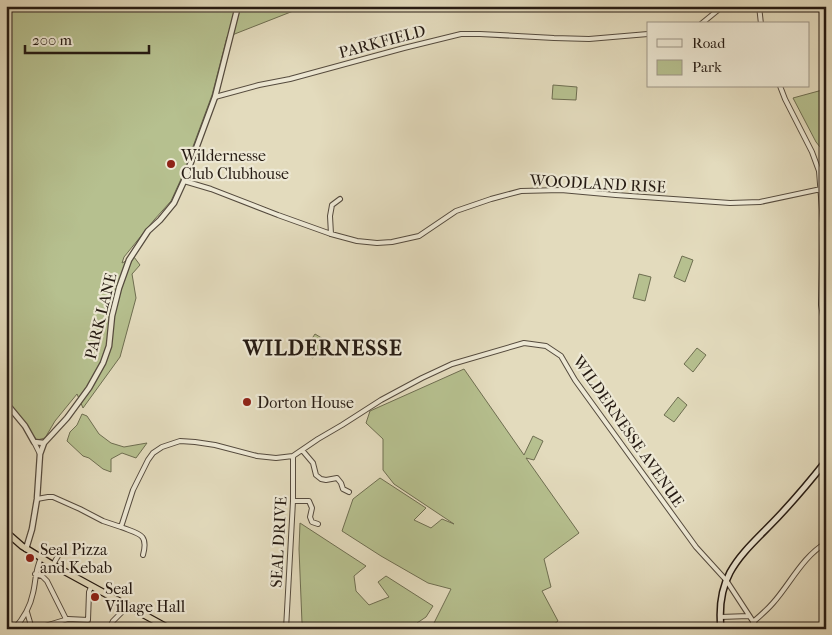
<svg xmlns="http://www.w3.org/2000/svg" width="832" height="635" font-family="'IM FELL French Canon',serif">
<rect width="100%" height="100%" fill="#e3dbbd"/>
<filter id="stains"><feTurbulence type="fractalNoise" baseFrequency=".004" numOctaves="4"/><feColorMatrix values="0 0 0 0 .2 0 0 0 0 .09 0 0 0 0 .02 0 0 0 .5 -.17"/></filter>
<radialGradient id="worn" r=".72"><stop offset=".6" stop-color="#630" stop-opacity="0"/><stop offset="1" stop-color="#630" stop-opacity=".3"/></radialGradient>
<path fill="#b6c08f" stroke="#6e6e51" d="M6,6H306L227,37L212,95L181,179L171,201L154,220L124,257L122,263L134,257L140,265L132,274L136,298L120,357L83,408L77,394L55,421L45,438L37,440L6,404Z
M553,85L577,87L576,100L552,99Z
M826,89V159L824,152L816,142L793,98Z
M682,256L693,260L685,282L674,277Z
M639,274L651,277L645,301L633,298Z
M315,334L325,340L313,358L303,352Z
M697,348L706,355L693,372L684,364Z
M464,369L524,455L533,436L543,441L534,460L526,458L579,533L544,559L551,587L542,591L558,621L553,625L552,629H431L451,589L428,583L381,556L342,531L353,499L380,478L426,508L414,520L431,528L442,519L454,524L394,484L383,470V439L366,423L370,411Z
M678,397L687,405L674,422L664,415Z
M82,414L87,416L99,434L111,443L124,447L147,443L136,458L122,453L111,459V472L103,469L89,458L83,456L67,441L70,432L77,425Z
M300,523L366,566L354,576L356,591L369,605L389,597L378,582L386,576L433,606L426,617L417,623L418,629H314L302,623L299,549Z"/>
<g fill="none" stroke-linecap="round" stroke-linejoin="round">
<g stroke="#554b3e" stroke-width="6">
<path id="minor" d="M759,6L761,24
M701,24L723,6
M780,86L785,99L812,152L819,171L823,223L821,305L826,332
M215,97L259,85L290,79L404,48L461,34H480L554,38L589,39L648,34
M184,181L211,189L278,215L331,234L357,241L377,243L392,242L419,236L456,211L491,199L521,191L561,190L616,195L730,203L760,202L821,189
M331,234L330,216L332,205L340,199
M34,442L40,454
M302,450L313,463L316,475L321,479L326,480L337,478L341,483L343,489L349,492
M37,499L48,497H53L80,509L103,521L121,527L133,490L148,460L153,453L162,447L180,441L195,442L215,445L257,456L276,458L293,456L318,439L342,425L381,400L422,378L452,364L524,343L546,346L561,356L575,380L696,547L726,580L758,629
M293,501H309L312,508L310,517L312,522L318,524
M121,527C138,534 149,533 143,555
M53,565L59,554
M35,574L42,576L47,581L66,619
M27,612L32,629
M720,617L749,616
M88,620L89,592L91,587
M753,622C760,616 767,610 773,603C790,584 803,556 826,543
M95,626H111
M14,629C24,618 30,608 33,593C36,581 35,570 41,558
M35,629L68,619L88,620
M109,629L113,621L128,606
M286,629L293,501V456"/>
</g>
<g stroke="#554b3e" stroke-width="7">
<path id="tertiary" d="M6,403L25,426L34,442L44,443
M26,549L32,529L37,499L40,454L44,443L67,418L89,388L103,363L109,346L112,316L119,288L129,260L148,231L160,220L174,203L184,181L215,97L238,6"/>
</g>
<g stroke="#261b13" stroke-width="8">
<path id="secondary" d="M721,629C715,572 743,554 778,517C795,499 811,480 826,461"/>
</g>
<g stroke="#261b13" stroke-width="8">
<path id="trunk" d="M6,532L22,546L53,565L170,629"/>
</g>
<use href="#minor" stroke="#ede8d4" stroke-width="4"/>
<use href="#tertiary" stroke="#ede8d4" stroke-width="4.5"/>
<use href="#secondary" stroke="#ede8d4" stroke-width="5"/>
<use href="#trunk" stroke="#e3dbbd" stroke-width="5.5"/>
</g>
<g fill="#8f2418" stroke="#ede8d4" stroke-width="2">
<circle cx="171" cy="164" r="5"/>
<circle cx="247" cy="402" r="5"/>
<circle cx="30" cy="558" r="5"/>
<circle cx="95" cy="597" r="5"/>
</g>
<g text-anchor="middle" stroke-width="4.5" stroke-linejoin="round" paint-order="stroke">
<g font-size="16" fill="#261b13" stroke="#ede8d4">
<text transform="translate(382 41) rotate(-15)" y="6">PARKFIELD</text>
<text transform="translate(598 183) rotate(3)" y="6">WOODLAND RISE</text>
<text transform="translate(100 316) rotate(-76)" y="6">PARK LANE</text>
<text transform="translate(629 431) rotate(55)" y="6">WILDERNESSE AVENUE</text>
<text transform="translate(278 542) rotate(-87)" y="6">SEAL DRIVE</text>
</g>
<g font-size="16" fill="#261b13" stroke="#ede8d4" text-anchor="start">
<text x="181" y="161">Wildernesse<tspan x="181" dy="18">Club Clubhouse</tspan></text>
<text x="257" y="408">Dorton House</text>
<text x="40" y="555">Seal Pizza<tspan x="40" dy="18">and Kebab</tspan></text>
<text x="105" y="594">Seal<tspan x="105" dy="18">Village Hall</tspan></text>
</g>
<g font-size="21" font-weight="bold" letter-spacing="1" fill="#261b13" stroke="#ede8d4">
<text x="323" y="355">WILDERNESSE</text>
</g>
</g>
<rect width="832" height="635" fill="none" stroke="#e3dbbd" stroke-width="25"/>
<rect x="8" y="8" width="817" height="620" fill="none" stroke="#261b13" stroke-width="2.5"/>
<rect x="12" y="12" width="807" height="610" fill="none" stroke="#261b13"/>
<rect x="647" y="22" width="162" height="65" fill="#ede8d4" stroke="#9d9687"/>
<rect x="657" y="39" width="25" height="8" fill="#ede8d4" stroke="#9d9687"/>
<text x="692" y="48" font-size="15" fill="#261b13">Road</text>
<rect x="657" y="60" width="25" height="15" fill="#b6c08f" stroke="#9d9687"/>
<text x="692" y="72" font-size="15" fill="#261b13">Park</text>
<path d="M25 45v8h124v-8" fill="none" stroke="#261b13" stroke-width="2.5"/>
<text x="32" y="45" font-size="15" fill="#261b13" stroke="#ede8d4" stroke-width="4" paint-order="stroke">200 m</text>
<rect width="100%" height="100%" filter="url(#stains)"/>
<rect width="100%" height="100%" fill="url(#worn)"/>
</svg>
